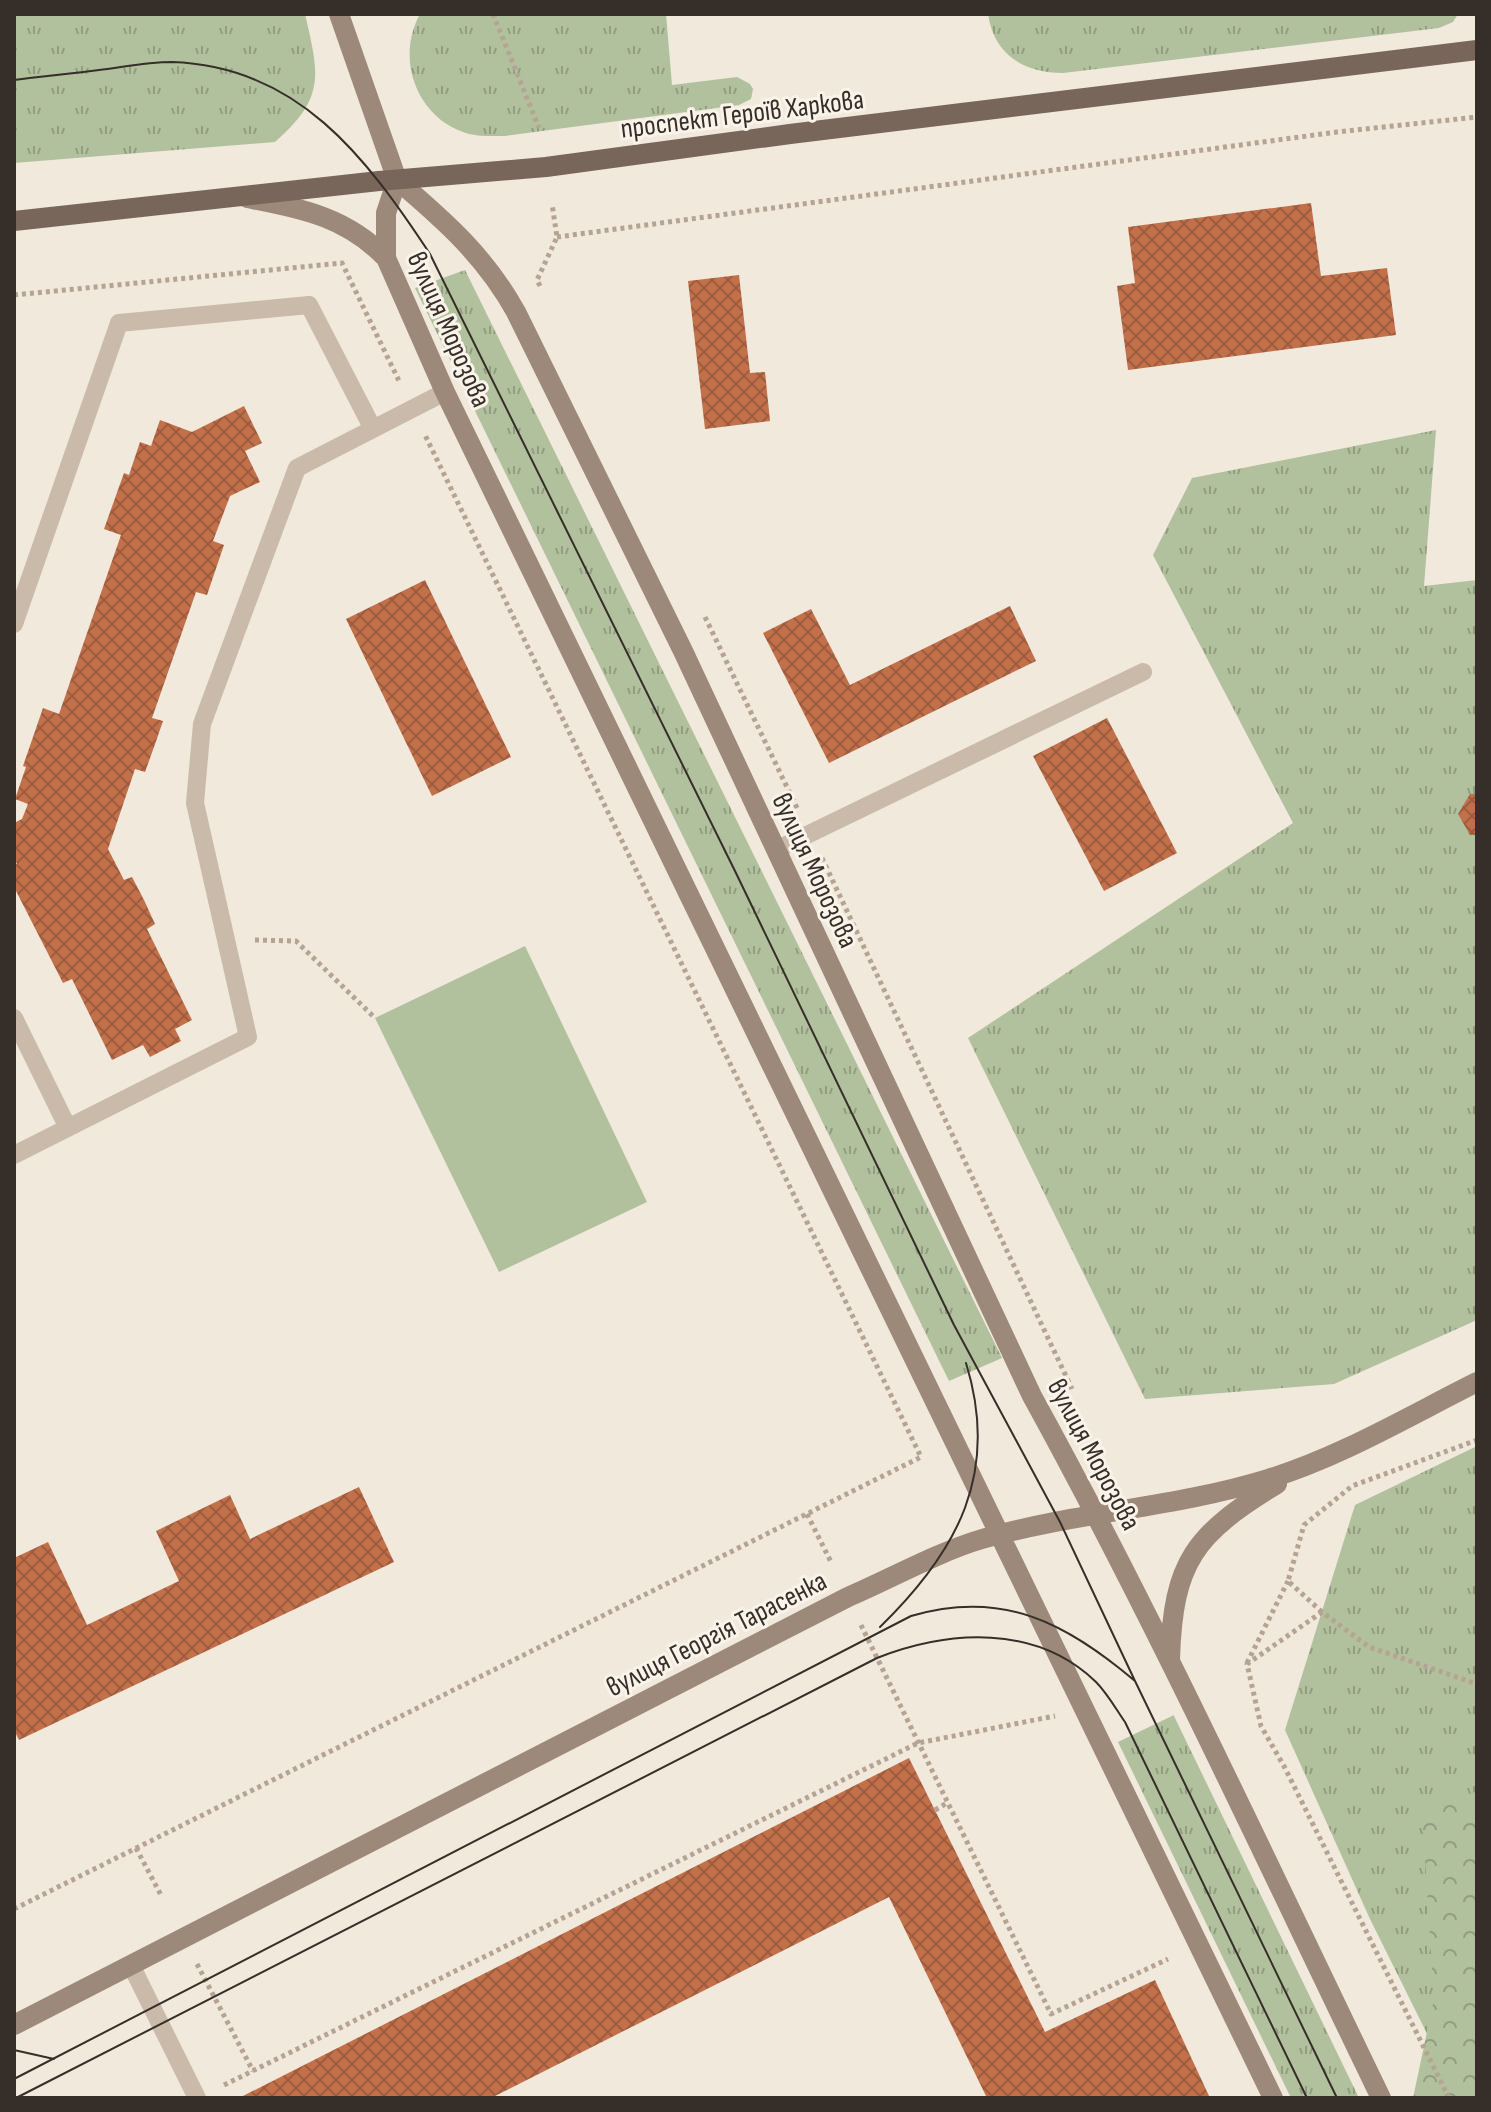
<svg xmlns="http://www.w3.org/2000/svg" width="1491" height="2112" font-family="'Sofia Sans Condensed',sans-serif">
<defs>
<pattern id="grass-tufts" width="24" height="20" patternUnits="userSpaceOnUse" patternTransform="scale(2)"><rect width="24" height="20" fill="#b1c09d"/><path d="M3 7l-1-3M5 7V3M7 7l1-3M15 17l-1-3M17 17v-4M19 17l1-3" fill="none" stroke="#919c80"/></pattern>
<pattern id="forest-crowns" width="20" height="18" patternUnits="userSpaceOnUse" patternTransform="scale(2)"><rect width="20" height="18" fill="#b1c09d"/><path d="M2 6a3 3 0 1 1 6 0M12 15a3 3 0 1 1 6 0" fill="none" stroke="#919c80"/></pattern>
<pattern id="building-cross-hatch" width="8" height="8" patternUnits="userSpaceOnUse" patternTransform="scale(2)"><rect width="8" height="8" fill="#c2704a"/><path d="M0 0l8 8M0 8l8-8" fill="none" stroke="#9e5c3e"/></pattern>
</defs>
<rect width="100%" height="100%" fill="#f1e9dc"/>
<path fill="url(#grass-tufts)" d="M305,14C319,75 326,97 275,142L14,163V15Z
M420,14H666L672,85L737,77L750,84L753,89L751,99L739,105L505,136C491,136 476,137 463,132C415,115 396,57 420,14Z
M988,14H1458L1453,22L1439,28L1063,73C1024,73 994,55 988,14Z
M465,270L1002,1358L949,1381L415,288Z
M1436,430L1424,586L1477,580V1320L1334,1384L1145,1399L968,1038L1293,823L1153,555L1192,478Z
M1477,1446V2098H1459L1370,1919L1285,1730L1355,1505Z
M1174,1715V1716L1359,2098H1291L1118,1742Z"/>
<path fill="url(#forest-crowns)" d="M1477,1791V2098H1413L1434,1999L1422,1812Z"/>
<path fill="#b1c09d" d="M525,946L647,1202L499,1272L375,1018Z"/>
<path fill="url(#building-cross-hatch)" d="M1311,203L1321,276L1387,268L1396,335L1128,370L1117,286L1135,283L1128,227Z
M739,275L750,373L765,372L770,421L705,429L688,281Z
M244,406L262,443L245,451L260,482L230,496L213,541L224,545L207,595L196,592L152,718L163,721L154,747L145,772L135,769L108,849L124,880L132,877L144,900L155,924L147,929L192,1020L175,1029L181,1041L150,1057L143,1045L112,1060L72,979L63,983L14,887V865L17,864L14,858V823L22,819L28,804L15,799L26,767L23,766L43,708L59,714L121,535L104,529L124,473L129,475L140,442L151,446L160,420L192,432Z
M425,580L511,757L432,796L346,619Z
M1010,606L1036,661L829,763L763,633L811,609L850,685Z
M1107,718L1177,853L1104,891L1033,756Z
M1470,794H1477V835H1470L1458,814Z
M359,1487L394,1562L19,1740L14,1730V1558L48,1542L87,1625L179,1581L156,1531L230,1495L250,1539Z
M909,1758L1045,2032L1155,1980L1210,2098H987L889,1897L491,2098H239Z"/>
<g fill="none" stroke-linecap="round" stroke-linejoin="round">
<path stroke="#b5a493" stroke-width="5" stroke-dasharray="4 4" stroke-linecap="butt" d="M493,14L539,128
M557,237L1337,132L1477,117
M540,286L537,280L557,237L552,204
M14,295L342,263L400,383
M705,617L798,810
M822,858L1072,1389
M255,940L296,941L375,1018
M807,1514L831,1562
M1322,1612L1288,1581L1304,1525L1352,1486L1477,1440
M861,1625L1051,2014L1168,1959
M1247,1663L1288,1581
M935,1810L947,1803
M136,1848L162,1897
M14,1909L921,1457L425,435
M197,1964L253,2071
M224,2085L918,1743L1055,1716
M1449,2098L1285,1768L1261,1726L1247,1664L1322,1612L1369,1647L1477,1684"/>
<path stroke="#c9baa9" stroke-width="18" d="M14,624L119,323L309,305L373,429
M776,850L1143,672
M14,1018L68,1128
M14,1155L248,1037L195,803L202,724L297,468L445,392
M131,1965L197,2098"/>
<path stroke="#9d897a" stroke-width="20" d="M339,14L397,180
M397,180C445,221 485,256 516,312L683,651L1032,1396C1158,1625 1267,1863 1381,2098
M397,180L386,213V258L445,392L1273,2098
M247,198C302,209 345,216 386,258
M1170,1659C1173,1561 1195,1534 1277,1484
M14,2025L848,1597C890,1579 938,1552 982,1539C1076,1512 1174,1508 1268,1479C1340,1457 1409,1416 1477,1382"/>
<path stroke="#78665a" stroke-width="20" d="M14,221L379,181L546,167L790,134L1477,50"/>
<path stroke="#362e28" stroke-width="2" d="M14,80C42,76 71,74 99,70C123,67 147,62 172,62C298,66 366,157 430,254L735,871L954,1325L1060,1522L1135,1681
M880,1627C958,1551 1000,1473 966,1363
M14,2050L54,2059
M14,2079L911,1616C1003,1589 1066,1623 1135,1681L1337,2098
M16,2098L877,1658C949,1630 1036,1624 1096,1682C1107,1693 1116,1709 1125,1722L1307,2098"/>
</g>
<g text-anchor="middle" stroke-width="6" stroke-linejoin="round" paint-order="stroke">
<g font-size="28" fill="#362e28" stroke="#f9f3e9">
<text transform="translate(742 113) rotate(-7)" y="10">проспект Героїв Харкова</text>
<text transform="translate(450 329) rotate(66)" y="10">вулиця Морозова</text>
<text transform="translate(816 870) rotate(65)" y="10">вулиця Морозова</text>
<text transform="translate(1095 1454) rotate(62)" y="10">вулиця Морозова</text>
<text transform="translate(716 1633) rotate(-27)" y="10">вулиця Георгія Тарасенка</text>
</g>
</g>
<rect width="1491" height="2112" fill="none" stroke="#362e28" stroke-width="32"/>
</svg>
